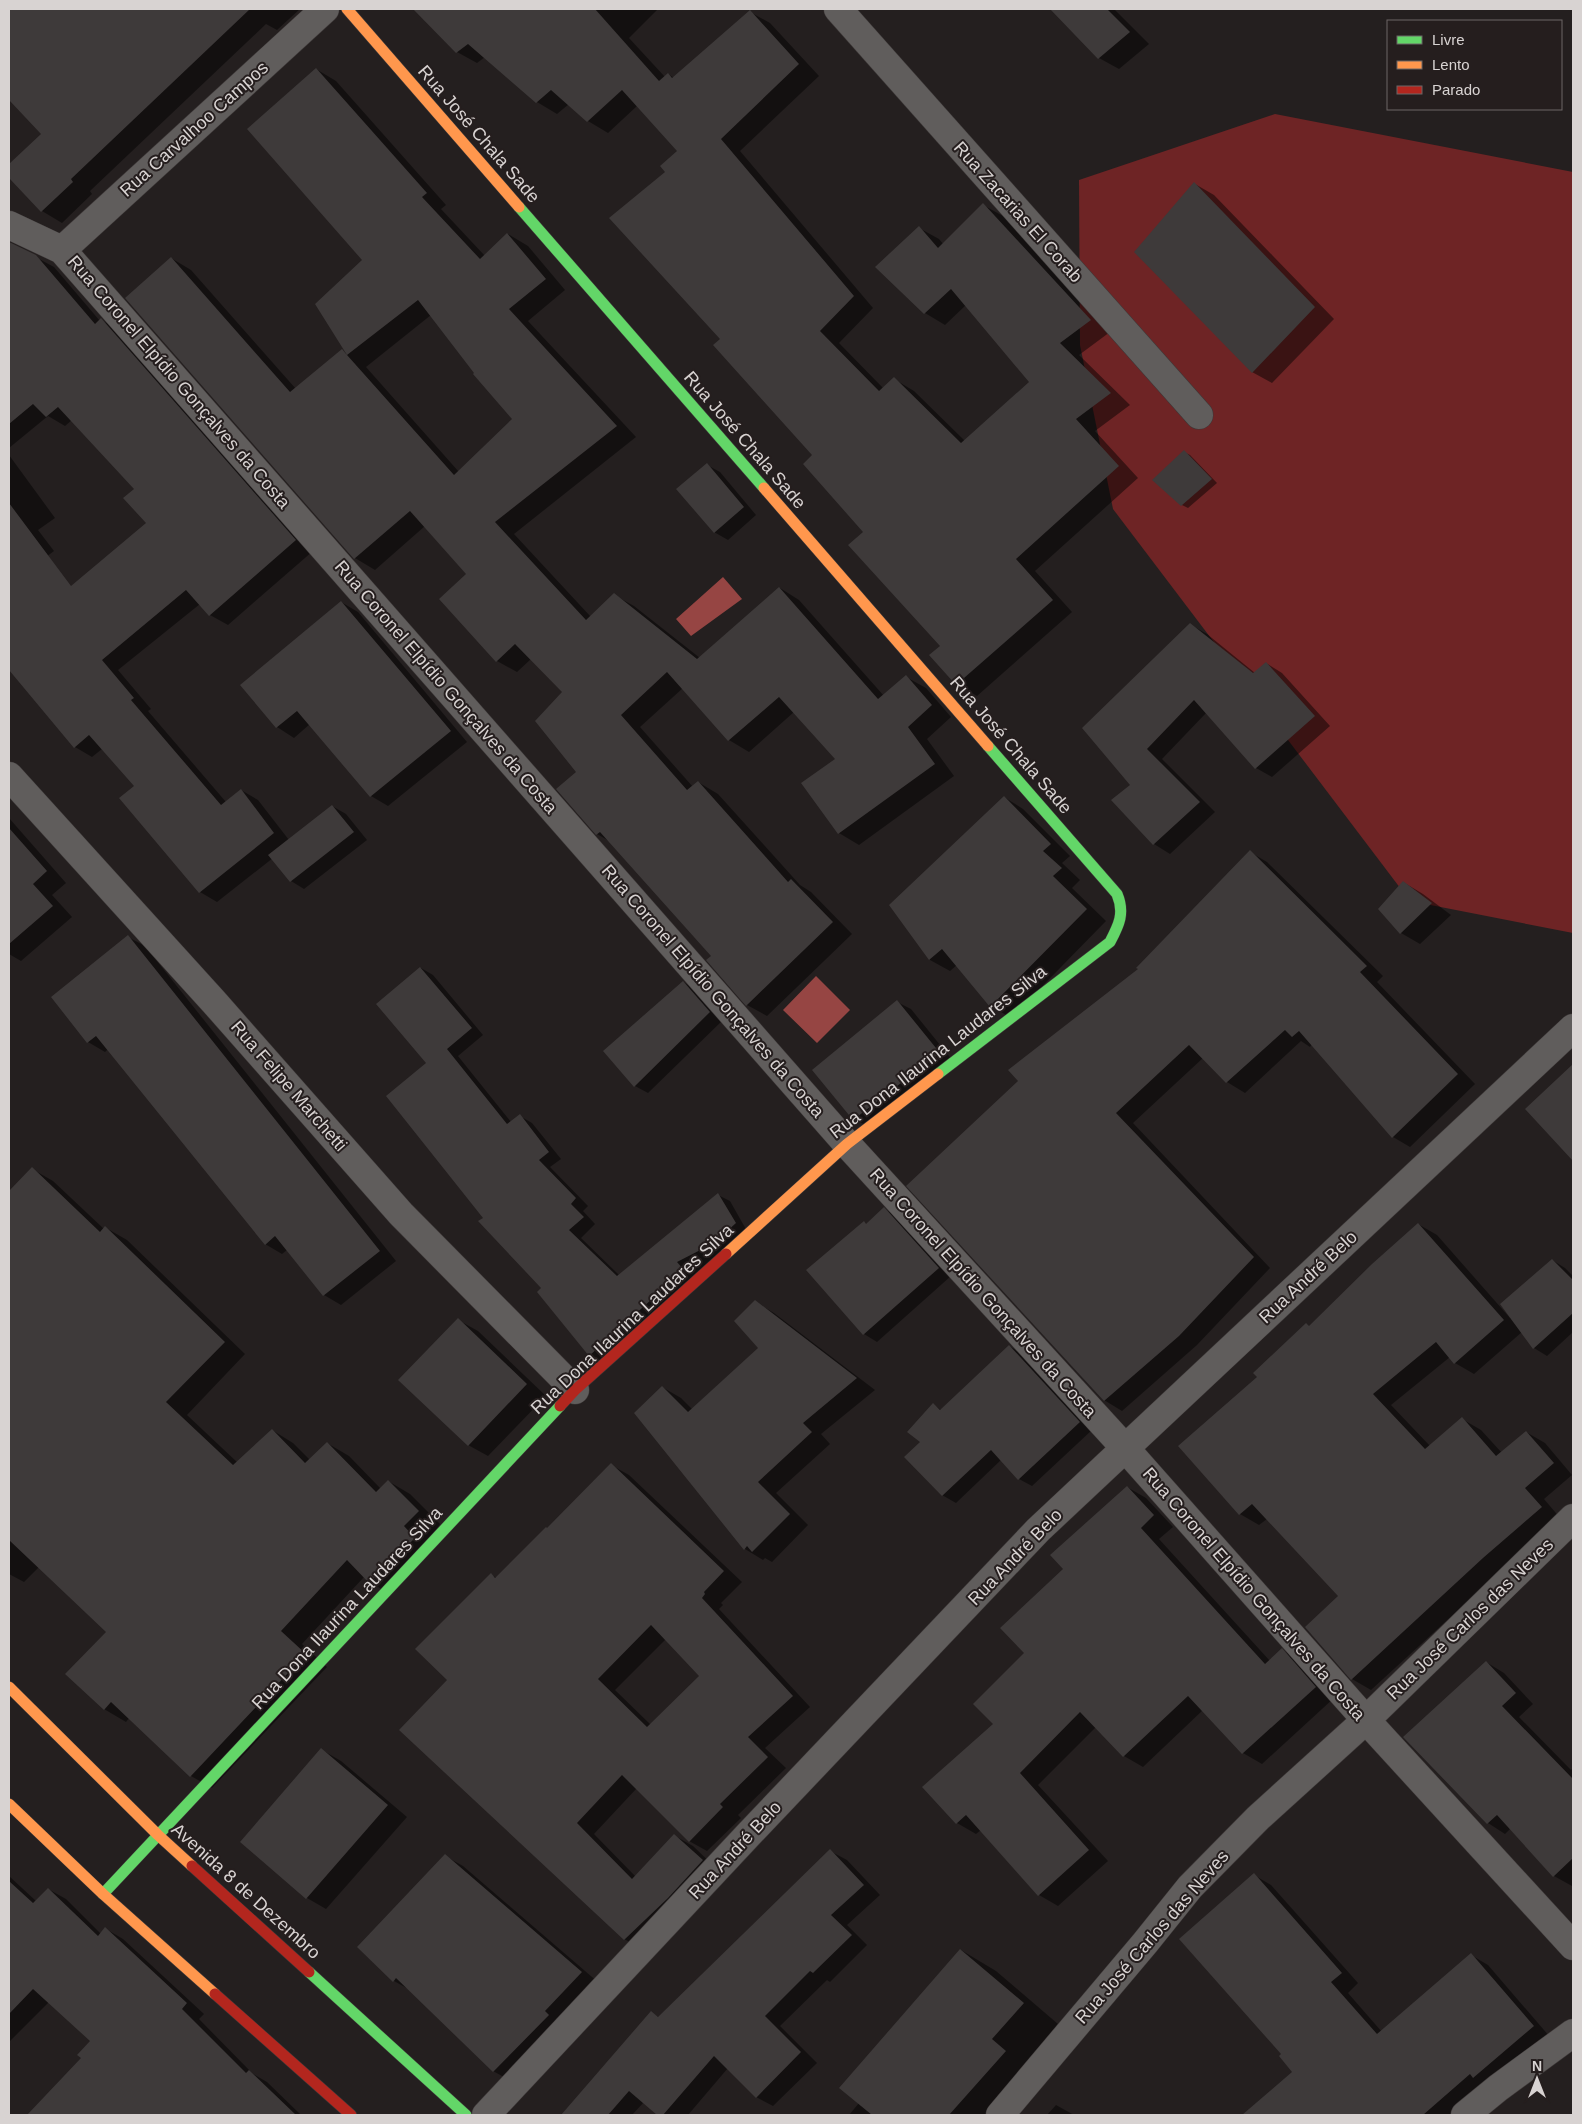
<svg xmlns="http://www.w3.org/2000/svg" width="1582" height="2124" font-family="Helvetica,sans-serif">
<rect width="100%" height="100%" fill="#241f1f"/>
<path fill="#6e2425" d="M1275,114L1573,172V933L1410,901L1113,509L1080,345L1079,180Z"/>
<path fill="#964543" d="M723,577L742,599L691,636L676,619Z
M816,976L850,1010L817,1043L783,1010Z"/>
<path fill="#0007" fill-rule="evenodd" d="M9,9H300L277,30L266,24L90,191L92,194L62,223L42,211L9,176V165L43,134L9,99V81L30,61L9,37Z
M428,9H658L629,38L665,77L668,74L674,78L750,12L770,23L819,76L740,151L873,308L839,343L884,389L894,379L914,391L965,441L1031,382L966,305L945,325L925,313L877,267L919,228L939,239L944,245L983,205L1003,216L1110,332L1079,355L1130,405L1095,431L1138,478L1035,571L1072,612L977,696L957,684L942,646L813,455L722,339L667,172L679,151L637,106L608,133L588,121L569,104L557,114L537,102L485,57L477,63L457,52L421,15Z
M1052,9H1114L1149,44L1119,69L1099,58Z
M316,69L336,81L446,205L441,209L485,256L508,234L528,246L565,290L528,321L636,437L514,534L591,617L614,595L634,606L700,658L780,588L799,600L884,696L906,677L926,688L951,717L927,739L954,776L859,845L839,833L837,760L794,712L749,752L729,740L683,688L640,727L693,787L698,782L718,794L800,885L811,892L852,934L767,1016L747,1005L713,956L609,841L597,834L578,772L564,692L531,659L517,672L497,661L468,574L425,526L375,570L355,558L171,258L191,270L296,389L342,351L348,354L364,260ZM431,315L514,419L459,472L366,367Z
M1195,184L1214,195L1334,319L1272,383L1252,372Z
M13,245L54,267L100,321L101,320L119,330L313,551L228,625L210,615L200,604L118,670L151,709L148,711L226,802L241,790L258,800L289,840L332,806L346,814L367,840L304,889L291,881L273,858L217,902L200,892L136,786L102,749L92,757L75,747L9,668V639L165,509L72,420L65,426L48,416L9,448V381L44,361L9,323V247Z
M1184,452L1190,455L1217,483L1188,508L1182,505Z
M9,455L55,518L38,530L54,551L9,585Z
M707,465L720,472L756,515L728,540L714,532Z
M341,602L358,612L467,742L388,806L371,796L310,724L294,738L277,727L241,685Z
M1191,625L1207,634L1255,673L1266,663L1282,673L1330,726L1272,777L1256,768L1207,712L1162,759L1215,812L1170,854L1154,844L1131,786Z
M1004,797L1023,809L1070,856L1062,863L1080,880L1072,888L1106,921L1011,1018L991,1006L957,965L950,971L930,960L891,905Z
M9,818L66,883L52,895L72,917L21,961L9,954Z
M1250,852L1267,862L1383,976L1377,982L1475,1084L1410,1147L1393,1137L1312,1044L1310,1047L1301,1041L1245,1093L1227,1082L1203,1058L1133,1123L1270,1268L1197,1345L1122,1411L1104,1400L908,1186L1140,969Z
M1403,882L1423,894L1451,915L1420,944L1401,933Z
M128,937L145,946L396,1261L341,1305L324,1295L287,1250L282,1254L265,1244L108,1049L105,1052L88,1042Z
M421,968L433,975L483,1035L458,1056L511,1122L520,1116L532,1123L561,1159L550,1167L588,1206L583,1211L595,1224L581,1238L619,1275L718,1195L730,1201L747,1231L602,1362L590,1355L543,1288L484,1218L428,1063Z
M683,982L696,990L723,1020L648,1093L635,1086L605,1051Z
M897,1002L911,1009L953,1061L867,1126L854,1119Z
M1573,1065V1159L1527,1109Z
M32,1169L53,1181L104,1229L106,1228L127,1240L245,1354L187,1415L238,1463L272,1430L293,1443L310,1460L327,1443L349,1456L381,1489L388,1481L410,1494L440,1524L391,1595L370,1582L364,1577L302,1644L327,1667L212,1788L191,1776L129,1718L126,1722L104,1709L108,1631L39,1567L24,1582L9,1574V1193Z
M884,1209L897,1216L951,1276L877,1342L864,1334L808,1270L867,1225Z
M1418,1224L1437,1235L1510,1318L1552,1260L1565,1268L1573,1276V1332L1547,1356L1534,1348L1522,1332L1474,1374L1455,1363L1450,1357L1391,1405L1430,1446L1462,1419L1481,1430L1502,1453L1526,1432L1545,1443L1572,1475L1544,1499L1561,1519L1503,1569L1371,1690L1352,1679L1306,1627L1340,1596L1267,1519L1259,1525L1240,1514L1259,1377Z
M755,1302L774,1313L875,1390L821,1434L830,1444L776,1493L808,1525L772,1562L765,1558L763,1560L745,1549L662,1387L681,1398L693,1410L759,1348Z
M458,1320L478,1331L546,1396L488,1456L468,1445Z
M1009,1346L1023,1354L1092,1430L1032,1486L1019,1479L1001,1460L956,1503L942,1495L922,1442L934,1405L941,1410Z
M611,1465L629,1475L742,1582L721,1603L723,1605L719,1609L810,1707L765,1748L786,1768L738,1815L741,1818L707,1851L689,1841L637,1788L594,1834L636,1877L675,1836L693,1846L720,1872L643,1949L624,1939L449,1680L491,1575L497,1578L548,1530ZM666,1639L700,1676L651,1725L615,1690Z
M1127,1487L1146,1498L1173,1527L1159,1539L1270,1661L1282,1650L1301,1661L1334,1698L1262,1764L1243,1753L1203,1710L1143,1767L1124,1756L1096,1727L1038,1785L1108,1861L1058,1906L1039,1895L981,1830L976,1834L957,1823L924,1787L995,1724L1065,1569Z
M1486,1662L1504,1673L1533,1704L1519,1717L1571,1770L1573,1768V1884L1572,1886L1554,1876L1511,1828L1505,1834L1488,1823Z
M322,1750L341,1761L407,1817L326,1909L307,1898Z
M830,1851L847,1860L880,1895L847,1925L867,1945L830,1982L827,1980L780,2026L817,2063L773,2106L756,2097L728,2068L688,2115H659L644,2102L632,2115H563L651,2013L660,2018Z
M445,1856L463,1866L599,1983L511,2081L493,2071L412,1991L394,1981Z
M1254,1875L1271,1885L1358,1983L1348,1993L1382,2032L1471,1955L1488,1965L1550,2037L1487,2084L1451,2115H1275L1262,2100L1294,2072L1283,2055Z
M9,1876L36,1901L48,1889L66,1899L101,1934L106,1929L123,1939L204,2014L199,2019L253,2074L267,2082L301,2115H28L83,2058L92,2041L49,2002L9,2042Z
M961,1950L996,1971L1058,2024L1027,2061L1040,2072L1003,2115H849L859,2103Z
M1056,2105L1074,2115H1047Z"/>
<path fill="#3e3a3a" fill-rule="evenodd" d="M9,9H250L71,179L73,182L41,212L9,178V164L41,134L9,100Z
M413,9H595L659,81L668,73L672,78L750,10L799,64L721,139L854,296L820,331L879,391L894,377L961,443L1029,382L951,289L924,314L875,267L919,226L938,248L983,203L1091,320L1060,343L1111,393L1076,419L1119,466L1016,559L1053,600L956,685L929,655L940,646L848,545L863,532L803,464L812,455L713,345L720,339L609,218L665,172L660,166L677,151L622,90L587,122L551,90L536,103L468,44L456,53Z
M1050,9H1107L1130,32L1098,59Z
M316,68L427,193L422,197L480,259L507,233L546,279L509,309L617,426L495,522L586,620L614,593L697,659L779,587L878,699L906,675L932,705L908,727L935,764L838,834L801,783L835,759L779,697L728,741L667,672L621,715L687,790L698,781L788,882L791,879L833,922L746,1006L706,960L711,956L600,832L596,835L556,789L576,772L535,721L562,692L515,644L496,662L439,599L466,574L410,511L354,559L125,298L171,257L290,392L342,349L347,355L315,304L362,260L247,129ZM418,300L474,373L473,374L512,419L454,475L347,355Z
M1194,182L1315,307L1252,373L1134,252Z
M9,242L36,255L95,324L101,318L296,540L209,616L186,590L102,660L134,698L131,700L221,805L241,789L274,833L199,893L119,798L134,786L89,735L74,748L9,670V503L71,586L146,523L123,498L134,489L58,407L46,417L33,404L9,424Z
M1184,450L1212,479L1181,506L1152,480Z
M707,463L744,507L714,533L676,489Z
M341,601L451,731L370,797L297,711L276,728L240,685Z
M1190,623L1253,673L1266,662L1315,716L1255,769L1194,700L1147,749L1200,802L1153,845L1111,800L1130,785L1082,728Z
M1004,796L1051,844L1043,851L1062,868L1053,876L1087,909L990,1007L942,949L929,960L889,905Z
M332,805L354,832L290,882L268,855Z
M9,828L47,871L33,884L53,906L9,944Z
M1250,850L1367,966L1360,972L1458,1074L1392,1138L1299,1031L1292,1037L1285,1030L1226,1083L1189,1045L1116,1113L1254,1257L1179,1336L1104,1401L906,1186L1018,1081L1008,1070L1138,969L1136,968Z
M1403,881L1432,903L1400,934L1378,909Z
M128,935L380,1251L323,1296L275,1236L265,1245L96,1036L87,1043L51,997Z
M420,967L472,1028L447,1049L507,1124L520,1114L549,1152L539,1160L576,1198L571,1204L584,1217L569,1230L617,1276L718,1193L736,1223L714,1243L677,1262L684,1270L589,1356L537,1292L541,1288L478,1221L483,1218L386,1096L426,1063L376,1004Z
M683,981L710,1012L634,1087L603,1051Z
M897,1000L940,1053L853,1120L812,1070Z
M1573,1064V1161L1525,1109Z
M32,1167L100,1232L105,1226L225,1342L166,1402L233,1465L272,1429L305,1463L327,1442L376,1492L388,1480L419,1511L404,1526L415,1538L369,1583L347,1560L281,1631L306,1654L190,1777L111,1702L104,1710L65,1674L106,1632L9,1540V1191Z
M884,1207L939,1268L863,1335L806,1270L864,1221L866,1224Z
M1418,1223L1504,1320L1454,1364L1436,1342L1373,1394L1425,1449L1462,1417L1496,1456L1526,1431L1554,1463L1525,1488L1542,1507L1483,1558L1351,1680L1305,1627L1338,1596L1252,1504L1239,1515L1178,1446L1257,1377L1253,1373L1306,1323L1309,1326L1372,1264Z
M1552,1259L1573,1280V1313L1533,1349L1500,1304Z
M755,1300L857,1378L803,1423L812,1432L758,1482L790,1514L752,1552L747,1546L744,1550L634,1413L662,1386L688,1412L758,1348L734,1321Z
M458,1318L527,1384L468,1446L398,1380Z
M1009,1345L1080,1422L1018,1480L991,1450L942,1496L904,1457L920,1442L907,1432L933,1403L940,1410Z
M611,1463L724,1571L704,1592L705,1594L702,1598L793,1696L748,1737L768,1757L720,1804L723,1807L689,1842L622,1775L577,1823L632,1879L674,1834L703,1860L668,1898L624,1940L399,1730L447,1680L415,1649L491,1573L495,1578L546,1527L547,1528ZM651,1625L699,1676L647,1727L598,1679Z
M1127,1486L1154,1515L1141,1528L1265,1664L1282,1648L1316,1687L1242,1754L1188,1696L1123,1757L1080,1712L1020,1773L1089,1850L1038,1896L966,1815L956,1824L922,1787L993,1724L973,1704L1024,1653L1000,1628L1063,1569L1050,1555Z
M1486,1661L1516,1693L1502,1706L1573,1779V1858L1553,1877L1497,1815L1487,1824L1403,1737Z
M321,1748L388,1805L306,1899L240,1842Z
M830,1849L864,1885L831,1915L852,1935L813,1973L810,1971L765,2016L801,2052L756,2098L714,2056L663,2115H657L629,2091L608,2115H561L651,2011L658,2017Z
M445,1854L582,1972L545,2011L549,2015L493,2072L396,1978L393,1982L357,1947Z
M1254,1873L1342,1973L1331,1982L1377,2034L1471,1953L1534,2026L1473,2078L1470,2074L1423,2115H1242L1292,2072L1279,2056L1281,2054L1179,1939Z
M9,1881L33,1903L48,1888L98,1936L105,1927L187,2003L182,2009L246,2073L249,2070L296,2115H27L81,2058L77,2055L90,2041L33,1989L9,2014Z
M960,1949L1024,2003L992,2039L1006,2051L949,2115H872L839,2088Z"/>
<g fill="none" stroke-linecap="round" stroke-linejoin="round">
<g stroke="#3e3939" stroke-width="29">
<path id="street" d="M838,9L1199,415
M9,225L62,250L847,1144L1125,1448L1366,1720L1573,1946
M62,250L325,9
M9,776L214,1002L401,1214L575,1390
M486,2115L750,1833L1038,1530L1573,1028
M1000,2115L1145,1943L1190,1887L1258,1818L1366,1720L1573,1518
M1465,2115L1498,2088L1573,2033"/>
</g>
<g stroke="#3e3939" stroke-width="12">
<path id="fast" d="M519,207L764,488
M938,1074L1110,942C1119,925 1125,913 1117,894L988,746
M103,1894L560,1406
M309,1972L466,2115"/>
</g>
<g stroke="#3e3939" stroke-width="12">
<path id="slow" d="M347,9L519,207
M764,488L988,746
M726,1254L847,1144L938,1074
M9,1687L158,1835L192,1866
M9,1804L103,1894L215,1994"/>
</g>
<g stroke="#3e3939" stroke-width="12">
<path id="jam" d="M560,1406L575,1390L726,1254
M192,1866L309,1972
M215,1994L351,2115"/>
</g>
<use href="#street" stroke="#605d5c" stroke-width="28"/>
<use href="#fast" stroke="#63d668" stroke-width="11"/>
<use href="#slow" stroke="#ff974d" stroke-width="11"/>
<use href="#jam" stroke="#b3261e" stroke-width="11"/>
</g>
<g text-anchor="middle" stroke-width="4" stroke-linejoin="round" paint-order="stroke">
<g font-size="18" fill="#d8d3d2" stroke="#251e1e">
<text transform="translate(194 129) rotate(-42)" y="6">Rua Carvalhoo Campos</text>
<text transform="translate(479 134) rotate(49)" y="6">Rua José Chala Sade</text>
<text transform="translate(1018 212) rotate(48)" y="6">Rua Zacarias El Corab</text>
<text transform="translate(179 382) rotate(49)" y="6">Rua Coronel Elpídio Gonçalves da Costa</text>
<text transform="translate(745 440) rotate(49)" y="6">Rua José Chala Sade</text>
<text transform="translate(446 687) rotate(49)" y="6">Rua Coronel Elpídio Gonçalves da Costa</text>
<text transform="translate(1011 745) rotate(49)" y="6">Rua José Chala Sade</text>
<text transform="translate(713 991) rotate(49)" y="6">Rua Coronel Elpídio Gonçalves da Costa</text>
<text transform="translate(938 1052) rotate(-38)" y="6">Rua Dona Ilaurina Laudares Silva</text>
<text transform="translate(289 1086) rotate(49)" y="6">Rua Felipe Marchetti</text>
<text transform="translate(1308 1277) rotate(-43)" y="6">Rua André Belo</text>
<text transform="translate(983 1293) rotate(48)" y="6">Rua Coronel Elpídio Gonçalves da Costa</text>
<text transform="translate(632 1319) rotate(-43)" y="6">Rua Dona Ilaurina Laudares Silva</text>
<text transform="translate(1015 1557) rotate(-46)" y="6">Rua André Belo</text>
<text transform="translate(1254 1594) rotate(49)" y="6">Rua Coronel Elpídio Gonçalves da Costa</text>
<text transform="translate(347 1608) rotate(-47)" y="6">Rua Dona Ilaurina Laudares Silva</text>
<text transform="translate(1470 1619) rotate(-44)" y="6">Rua José Carlos das Neves</text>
<text transform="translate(735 1850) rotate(-47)" y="6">Rua André Belo</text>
<text transform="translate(246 1891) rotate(42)" y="6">Avenida 8 de Dezembro</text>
<text transform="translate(1152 1937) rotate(-49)" y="6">Rua José Carlos das Neves</text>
</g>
</g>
<rect width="1582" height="2124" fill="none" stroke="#d8d3d2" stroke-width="20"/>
<rect x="1387" y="20" width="175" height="90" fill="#251e1e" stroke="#6d6666"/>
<rect x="1397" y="36" width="25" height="8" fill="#63d668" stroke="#6d6666"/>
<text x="1432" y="45" font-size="15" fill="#d8d3d2">Livre</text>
<rect x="1397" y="61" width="25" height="8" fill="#ff974d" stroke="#6d6666"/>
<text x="1432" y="70" font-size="15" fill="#d8d3d2">Lento</text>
<rect x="1397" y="86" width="25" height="8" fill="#b3261e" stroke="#6d6666"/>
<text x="1432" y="95" font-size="15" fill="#d8d3d2">Parado</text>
<g transform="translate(1537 2079)" stroke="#251e1e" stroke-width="4" paint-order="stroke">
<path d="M0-4L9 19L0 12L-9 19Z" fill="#d8d3d2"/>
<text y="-8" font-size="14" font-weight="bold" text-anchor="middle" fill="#d8d3d2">N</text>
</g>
</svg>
